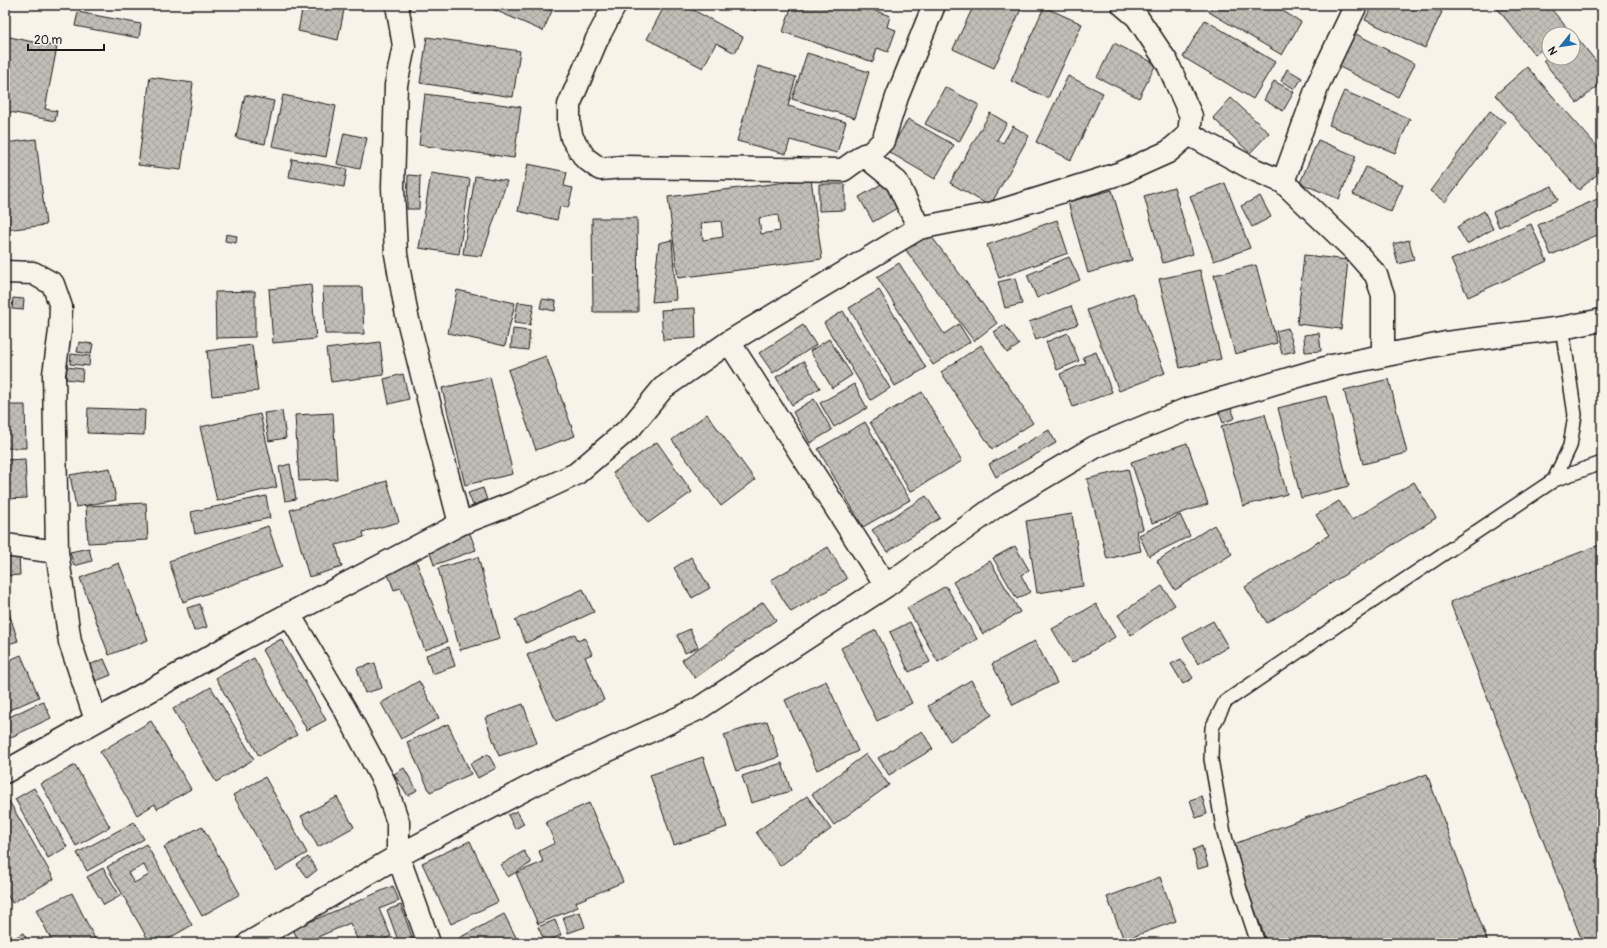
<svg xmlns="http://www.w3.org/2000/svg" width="1607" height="948" font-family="Pangolin,sans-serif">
<defs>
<pattern id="building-cross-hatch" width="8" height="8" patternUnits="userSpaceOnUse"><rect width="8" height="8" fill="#c0beb5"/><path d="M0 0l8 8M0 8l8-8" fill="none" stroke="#a4a39b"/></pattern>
</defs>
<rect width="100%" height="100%" fill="#f7f3e8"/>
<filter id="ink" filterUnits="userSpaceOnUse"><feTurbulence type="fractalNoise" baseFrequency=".025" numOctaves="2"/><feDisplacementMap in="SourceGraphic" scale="8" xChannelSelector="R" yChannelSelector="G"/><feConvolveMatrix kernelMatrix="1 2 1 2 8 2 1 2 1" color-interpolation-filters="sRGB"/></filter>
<g filter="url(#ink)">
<path fill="url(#building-cross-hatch)" stroke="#1c1c1c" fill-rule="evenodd" d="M303,5H345L338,40L298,31Z
M483,5H548L546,8L552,11L543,31Z
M665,5H684L743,37L735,53L716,43L703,68L647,39Z
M746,5H758L755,11Z
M792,5H859L890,16L887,27L896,30L888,52L877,48L873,62L783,32Z
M974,5H1023L994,68L953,49Z
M1213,5H1273L1301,22L1282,55L1209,12Z
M1372,5H1427L1442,12L1425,48L1365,20Z
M1498,5H1548L1567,28L1560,34H1549V43L1535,55L1496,7Z
M1044,7L1082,24L1048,98L1011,81Z
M78,12L141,24L139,38L75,26Z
M1205,20L1275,62L1253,99L1183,57Z
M1354,33L1415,64L1398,97L1338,66Z
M1575,35L1602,69V83L1577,103L1543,61L1549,56V58H1573V37Z
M5,36L57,47L45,109L57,111L55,121L5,111Z
M427,37L520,51L513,97L420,83Z
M1114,43L1156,64L1139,98L1097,77Z
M807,53L869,72L855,118L792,99Z
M758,66L796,77L788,106L846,122L837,153L790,140L786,154L737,141Z
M1527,67L1602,152V170L1579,190L1495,95Z
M1287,69L1302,78L1295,89L1281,81Z
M1068,76L1103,93L1071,160L1036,142Z
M150,77L193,83L181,170L138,165Z
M1274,81L1294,92L1283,111L1264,100Z
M945,87L979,105L959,142L925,124Z
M1344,91L1410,119L1395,153L1329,125Z
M425,94L521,107L514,158L419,145Z
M245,95L274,101L265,144L236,138Z
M283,95L336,106L326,157L272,146Z
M1231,98L1269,133L1250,153L1213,118Z
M1490,111L1505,122L1445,202L1430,191Z
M990,113L1007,123L997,140L1003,143L1013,126L1029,136L990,206L950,183Z
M908,119L954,145L935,179L889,152Z
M344,133L367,138L360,169L337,164Z
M36,139L46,225L5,230V143Z
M1318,140L1356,156L1339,199L1300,183Z
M292,159L347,169L344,187L289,177Z
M528,164L567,172L564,186L573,188L568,208L560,206L557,220L518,211Z
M1366,167L1403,185L1391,212L1353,194Z
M431,173L470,179L459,254L419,248Z
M408,175L420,176L419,209H407Z
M475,176L507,181L482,256L463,254Z
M811,179L822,259L678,278L668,197ZM778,215L780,231L761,234L759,218ZM721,221L723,237L703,240L701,223Z
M885,182L899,207L873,222L859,197Z
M1225,183L1250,248L1214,261L1190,196Z
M819,184H845V210L819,211Z
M1552,186L1558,200L1499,227L1493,212Z
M1174,187L1193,254L1163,263L1144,196Z
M1112,190L1132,260L1088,273L1068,202Z
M1260,196L1271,217L1252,227L1241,206Z
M1602,197V233L1551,255L1538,225Z
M1484,211L1493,229L1467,244L1457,227Z
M592,218H637L638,312H593Z
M1057,220L1068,253L999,278L987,245Z
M1531,224L1547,261L1468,297L1451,260Z
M928,232L997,323L974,341L905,249Z
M226,234L237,236L236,243L225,241Z
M672,240L676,300L652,302L659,243Z
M1409,240L1414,260L1398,264L1393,244Z
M1304,255L1348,260L1341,329L1297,324Z
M1069,257L1080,280L1037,298L1027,275Z
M899,263L944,334L959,324L970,342L933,365L877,277Z
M1256,265L1277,343L1235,354L1214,275Z
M1200,270L1221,359L1180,368L1159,279Z
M1015,278L1022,304L1005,308L998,282Z
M311,285L316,339L273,343L269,289Z
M323,287H362L364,334H325Z
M457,290L515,303L505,346L448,333Z
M879,290L926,368L895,386L849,308Z
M255,291V337L216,338L215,292Z
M1133,293L1165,373L1119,391L1087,310Z
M13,298L24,299L23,310L12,309Z
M542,299L556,301L555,311L540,308Z
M518,302L534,304L530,325L514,323Z
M1071,306L1078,324L1036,340L1029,322Z
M695,308L696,338L663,340L661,310Z
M843,311L890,388L871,400L824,323Z
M803,325L816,345L773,373L759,353Z
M1005,325L1019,345L1007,353L994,332Z
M1288,328L1295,351L1282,354L1276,331Z
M513,329L530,331L528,350L511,348Z
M1068,333L1079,361L1057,370L1046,342Z
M1319,333L1321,351L1305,352L1304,335Z
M829,339L852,375L832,388L810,351Z
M79,342L93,344L91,354L77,352Z
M380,342L384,375L331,382L326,349Z
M252,345L258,391L212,396L207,351Z
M981,345L1033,423L992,449L941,372Z
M1096,352L1112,392L1073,407L1060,374L1086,363L1083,357Z
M71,354L90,356L89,366L70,364Z
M546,356L575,436L536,450L508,370Z
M804,361L820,388L792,405L776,377Z
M67,367L83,369L82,381L66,379Z
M403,374L409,399L389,404L384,379Z
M490,377L513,474L465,485L442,388Z
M1389,379L1407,453L1363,464L1344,390Z
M854,384L867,408L834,427L820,403Z
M922,392L962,461L910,492L870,422Z
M1326,396L1349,486L1301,498L1278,408Z
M814,399L832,430L810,443L793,412Z
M5,405H25L26,448H5Z
M88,408L145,410L144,435L87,433Z
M1231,408L1235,418L1223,423L1219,412Z
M282,411L286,438L269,441L264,413Z
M333,413L337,479L299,481L295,415Z
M260,414L277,487L217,501L200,427Z
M707,414L755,480L721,506L672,440Z
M1265,414L1287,494L1243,506L1221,426Z
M865,422L910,500L863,527L818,449Z
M1049,430L1056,443L996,477L989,464Z
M657,442L692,492L648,523L613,473Z
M1187,443L1208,504L1152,523L1131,462Z
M25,459L27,498L5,499V460Z
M290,464L296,499L285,501L279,467Z
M110,468L116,500L76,507L70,475Z
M1128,469L1143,529L1136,531L1141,551L1107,559L1087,479Z
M387,481L399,522L363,532L364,537L336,545L342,567L309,577L290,510Z
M1414,482L1436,518L1267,623L1245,587L1329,535L1316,515L1339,501L1352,520Z
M483,488L487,500L473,505L468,493Z
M266,496L270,518L195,534L191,512Z
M926,496L940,518L887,552L872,530Z
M146,503L148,540L88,543L86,506Z
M1072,514L1083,586L1037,593L1026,521Z
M1180,515L1190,536L1149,556L1139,535Z
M1214,525L1232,554L1175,590L1157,561Z
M268,526L282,567L183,602L169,561Z
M469,531L476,550L434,565L428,546Z
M1602,544V943H1583L1450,602Z
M1015,546L1029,570L1021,575L1030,592L1017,599L993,558Z
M828,547L847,579L791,612L771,580Z
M89,548L92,561L74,566L70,552Z
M19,553L20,575L5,576V554Z
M478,557L500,639L460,650L438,568Z
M691,557L710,588L692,598L674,568Z
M415,558L447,642L425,650L401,588L394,590L386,569Z
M990,561L1020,612L983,634L953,582Z
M119,563L148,640L109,655L80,578Z
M946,586L977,639L938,662L907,608Z
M1162,586L1175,605L1131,635L1118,615Z
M583,589L594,612L526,643L515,620Z
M5,600L18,641L5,645Z
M763,602L776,620L695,678L682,660Z
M200,604L207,627L194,631L187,608Z
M1096,604L1115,637L1072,663L1052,629Z
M1213,621L1228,647L1198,664L1183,638Z
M910,622L930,662L909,672L890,632Z
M690,629L698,647L685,653L677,635Z
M876,630L912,703L877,721L841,648Z
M575,634L578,641L585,638L592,654L585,657L604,700L556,721L527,655Z
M281,639L326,720L307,730L262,650Z
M1035,641L1057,683L1013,705L992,664Z
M449,647L455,666L432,674L426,655Z
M21,655L39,697L5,712V662Z
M254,658L297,735L259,756L216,678Z
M104,659L111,675L96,681L89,665Z
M1181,659L1193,678L1183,684L1171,664Z
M375,663L382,688L365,693L357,668Z
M971,680L992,715L950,741L928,706Z
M419,681L439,718L401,739L381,703Z
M826,681L858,751L817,770L785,700Z
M211,687L254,759L216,782L173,709Z
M43,701L51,718L5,740V719Z
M523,704L537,743L499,756L485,718Z
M151,721L191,789L157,809L155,804L137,815L100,752Z
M767,721L779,757L736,771L724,735Z
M448,724L471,774L430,792L407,742Z
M922,731L933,749L889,775L878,758Z
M488,754L496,768L478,778L470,764Z
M866,754L889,785L834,825L812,794Z
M703,757L727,827L674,845L650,775Z
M782,763L791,791L751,803L742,776Z
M75,765L110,827L76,846L41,784Z
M404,768L417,790L408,796L394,774Z
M1427,774L1488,943H1267L1231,845Z
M265,777L307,853L276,871L233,795Z
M34,788L67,847L48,858L15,799Z
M807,796L831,829L780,866L756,832Z
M1202,796L1207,814L1196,818L1190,800Z
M337,797L354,827L318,847L301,816Z
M9,801L54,879L12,903L5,891V803Z
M589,803L623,882L576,902L578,907L538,924L516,873L543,862L539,851L555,843L546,822Z
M517,811L524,824L515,829L508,815Z
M134,822L144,839L87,871L77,853Z
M202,826L240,894L202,916L164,847Z
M470,841L498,902L451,924L422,863Z
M146,844L192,925L161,943H150L107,867ZM144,865L149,875L134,883L128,873Z
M1202,846L1208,866L1198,869L1193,850Z
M524,851L531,863L508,877L501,865Z
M308,857L317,870L307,878L297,865Z
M103,868L120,896L104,905L87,877Z
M1160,877L1176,921L1124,940L1107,897Z
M393,886L399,901L379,909L391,936L376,943H359L350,923L304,943H299L293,929Z
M72,893L97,943H53L36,910Z
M401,905L414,943H399L387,910Z
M580,912L585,927L568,933L563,917Z
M504,914L519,943H462L459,938Z
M555,920L561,935L545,942L538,927Z
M23,933L29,943H6Z"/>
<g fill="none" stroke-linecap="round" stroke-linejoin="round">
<g stroke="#1c1c1c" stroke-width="16">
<path id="lane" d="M1554,480L1602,463
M1258,943L1240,889L1224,833L1211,759L1212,728L1225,702L1355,613L1554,480L1570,446L1575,415L1562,328"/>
</g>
<g stroke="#1c1c1c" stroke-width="25">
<path id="street" d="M397,5L404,46L396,85L393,187L396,254L407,316L460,524
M615,5L597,39L569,105V124L572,138L585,158L600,169L623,167L843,170L864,155L871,153L883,141L897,97L934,5
M1123,5L1137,17L1167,62L1191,116L1189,134L1253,169L1283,182L1353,249L1376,275L1383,295V355
M864,155L897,182L919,228
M1283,182L1319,82L1356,5
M5,272L33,273L53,284L61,307L60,331L54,374L57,552L70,642L96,720
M729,342L886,586
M5,545L57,552
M289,614L346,711L384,782L398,822V856L429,943
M5,772L240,640L460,524L514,503L576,474L631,427L663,388L729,342L919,228L990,214L1121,173L1168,152L1189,134
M249,943L398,856L539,782L698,709L886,586L999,504L1095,447L1185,410L1332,366L1446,343L1562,328L1602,320"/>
</g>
<use href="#lane" stroke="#f7f3e8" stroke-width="13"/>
<use href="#street" stroke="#f7f3e8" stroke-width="22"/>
</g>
</g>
<rect width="1607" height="948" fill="none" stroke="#f7f3e8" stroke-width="20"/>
<rect x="10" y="10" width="1587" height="928" fill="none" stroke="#1c1c1c" stroke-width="1.5" filter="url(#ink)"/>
<g transform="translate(1561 46) rotate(240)"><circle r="19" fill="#f7f3e8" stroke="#9f9d96"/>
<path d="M0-3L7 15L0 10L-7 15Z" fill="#1f6fb2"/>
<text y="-6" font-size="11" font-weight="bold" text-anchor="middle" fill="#1c1c1c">N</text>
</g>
<path d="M28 44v6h76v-6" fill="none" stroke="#1c1c1c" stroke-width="2"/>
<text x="34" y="44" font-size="12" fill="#1c1c1c" stroke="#f7f3e8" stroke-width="3" paint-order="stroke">20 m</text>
</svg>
